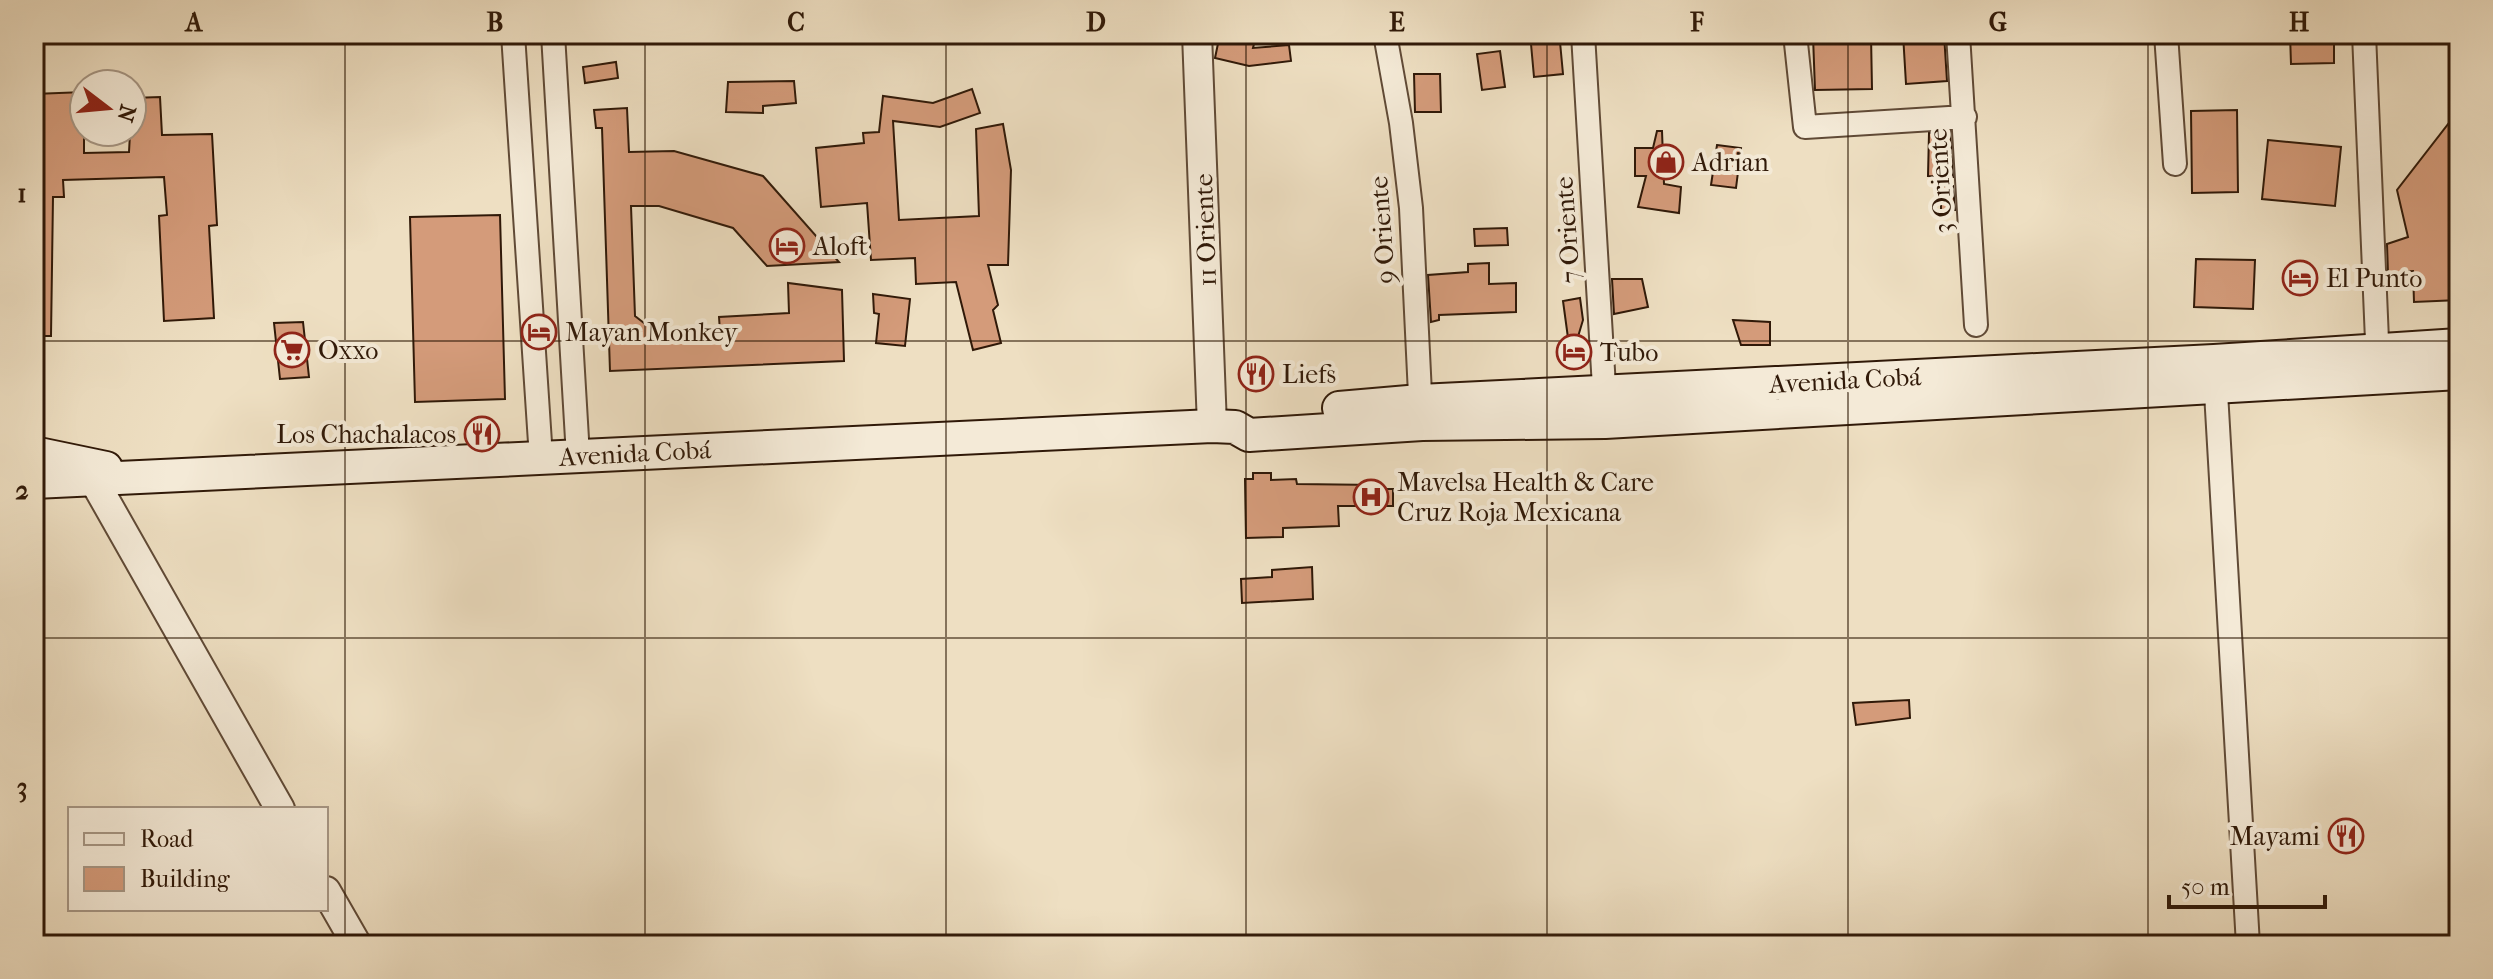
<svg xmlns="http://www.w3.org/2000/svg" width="2493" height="979" font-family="'IM FELL French Canon',serif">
<rect width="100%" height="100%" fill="#eedfc2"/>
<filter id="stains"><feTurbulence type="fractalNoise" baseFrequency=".0025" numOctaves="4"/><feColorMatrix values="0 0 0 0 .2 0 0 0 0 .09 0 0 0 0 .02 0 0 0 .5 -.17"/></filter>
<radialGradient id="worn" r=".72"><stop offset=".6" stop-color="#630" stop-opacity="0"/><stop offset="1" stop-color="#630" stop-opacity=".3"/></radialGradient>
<path fill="#d49b7a" stroke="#301908" stroke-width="2" d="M1220,34L1255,40L1253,48L1289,45L1291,61L1249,66L1215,58Z
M1903,34H1944L1947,81L1906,84Z
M2290,34H2334V63L2291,64Z
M1871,35L1872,89L1815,90L1813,36Z
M1560,42L1563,74L1534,77L1531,44Z
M1500,51L1505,87L1482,90L1477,54Z
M616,62L618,78L585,83L583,67Z
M1414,74H1440L1441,112H1415Z
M794,81L796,103L763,106V113L726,112L728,82Z
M972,89L980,113L940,127L893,121L899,220L979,216L976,129L1003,124L1011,170L1008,265H988L998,305L993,310L1001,343L973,350L956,282L916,284L915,258L871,260L867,203L821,207L816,148L864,143L863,133L879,132L883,96L933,103Z
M84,92V153L129,152L132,98L160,97L162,135L212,134L217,225L209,226L214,318L164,321L159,216L167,215L164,177L63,180L64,197H53L51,336H34V94Z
M627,108L629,152L674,151L763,176L839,262L767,266L733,228L659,206H631L635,316L658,334L720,331L719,317L789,313L788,283L842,290L844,361L610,371L602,128H596L594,110Z
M2237,110L2238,192L2192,193L2191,111Z
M2459,110V300L2414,302L2413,271L2388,273L2387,244L2408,237L2397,190Z
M1657,131H1662L1664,184L1681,187L1679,213L1638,207L1646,176H1635V148H1653Z
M1950,132L1953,177L1928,176L1929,133Z
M2268,140L2341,147L2335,206L2262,199Z
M1717,145L1741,148L1736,188L1711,185Z
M1941,186H1953L1955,210H1941Z
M500,215L505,399L415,402L410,217Z
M1507,228L1508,245L1475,246L1474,229Z
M2196,259L2255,260L2253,309L2194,307Z
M1489,263V284L1516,283V312L1439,315V320L1431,322L1428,275L1468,272V264Z
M1612,279H1642L1648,307L1614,314Z
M873,294L910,299L905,346L876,343L879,314L874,313Z
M1580,298L1583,320L1571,360L1563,301Z
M1733,320L1770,322V345H1741Z
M303,322L309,377L280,379L274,323Z
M1253,473H1271V480L1296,479L1297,484L1377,485V489H1393V506H1338L1339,526L1283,528V537L1246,538L1245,479H1253Z
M1312,567L1313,599L1242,603L1241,579L1272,577V570Z
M1909,700L1910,718L1856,725L1853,703Z"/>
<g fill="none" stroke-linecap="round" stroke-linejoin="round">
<g stroke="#604a36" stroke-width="26">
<path id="minor" d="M513,34L541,458
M553,34L578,456
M1385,34L1401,123L1411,208L1421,415
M1583,34L1605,404
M1795,34L1805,127L1965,117
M1958,34L1976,325
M2166,34L2175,164
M2364,34L2378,364
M2215,375L2248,945"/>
</g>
<g stroke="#604a36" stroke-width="32">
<path id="tertiary" d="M1197,34L1212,426
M93,479L280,809
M326,891L357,945"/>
</g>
<g stroke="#301908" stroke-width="36">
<path id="secondary" d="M1339,408L1420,401L2214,361L2459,345
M34,453L106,468
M34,482L1212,426L1235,427L1249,435L1422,424L1605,422L2459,373"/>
</g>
<use href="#minor" stroke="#f4ead7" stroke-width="22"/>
<use href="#tertiary" stroke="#f4ead7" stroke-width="28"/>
<use href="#secondary" stroke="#f4ead7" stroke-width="32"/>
</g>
<path fill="none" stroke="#301908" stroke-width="2" stroke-opacity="0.55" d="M345,34V945M645,34V945M946,34V945M1246,34V945M1547,34V945M1848,34V945M2148,34V945M34,341H2459M34,638H2459"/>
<defs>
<g id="shop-ring" transform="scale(1.8)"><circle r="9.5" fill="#f4ead7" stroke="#8f2418" stroke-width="1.5"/><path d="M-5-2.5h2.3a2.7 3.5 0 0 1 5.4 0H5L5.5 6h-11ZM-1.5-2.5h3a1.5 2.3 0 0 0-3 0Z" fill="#8f2418"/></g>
<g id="hotel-ring" transform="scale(1.8)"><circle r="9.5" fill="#f4ead7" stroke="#8f2418" stroke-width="1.5"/><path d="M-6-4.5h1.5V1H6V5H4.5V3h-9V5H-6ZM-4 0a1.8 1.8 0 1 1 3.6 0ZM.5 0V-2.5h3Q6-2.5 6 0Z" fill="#8f2418"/></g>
<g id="supermarket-ring" transform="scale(1.8)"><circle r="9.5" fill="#f4ead7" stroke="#8f2418" stroke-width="1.5"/><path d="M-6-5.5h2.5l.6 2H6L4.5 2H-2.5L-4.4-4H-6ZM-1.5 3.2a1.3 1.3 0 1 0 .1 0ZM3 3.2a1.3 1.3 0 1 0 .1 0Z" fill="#8f2418"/></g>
<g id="restaurant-ring" transform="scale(1.8)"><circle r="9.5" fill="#f4ead7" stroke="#8f2418" stroke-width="1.5"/><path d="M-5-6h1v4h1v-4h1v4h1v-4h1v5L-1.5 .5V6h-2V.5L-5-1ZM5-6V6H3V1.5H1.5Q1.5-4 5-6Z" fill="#8f2418"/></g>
<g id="hospital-ring" transform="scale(1.8)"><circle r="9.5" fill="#f4ead7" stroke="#8f2418" stroke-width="1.5"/><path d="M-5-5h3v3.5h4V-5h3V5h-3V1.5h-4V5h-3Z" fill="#8f2418"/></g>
</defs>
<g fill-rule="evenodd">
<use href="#shop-ring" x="1666" y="162"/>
<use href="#hotel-ring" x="787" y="246"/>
<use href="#hotel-ring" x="2300" y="278"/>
<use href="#hotel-ring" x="539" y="332"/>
<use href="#supermarket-ring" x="292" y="350"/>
<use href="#hotel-ring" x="1574" y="352"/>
<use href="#restaurant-ring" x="1256" y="374"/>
<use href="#restaurant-ring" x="482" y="434"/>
<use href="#hospital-ring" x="1371" y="497"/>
<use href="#restaurant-ring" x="2346" y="836"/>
</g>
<g text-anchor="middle" stroke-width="8" stroke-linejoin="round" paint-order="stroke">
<g font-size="26" fill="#301908" stroke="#f4ead7" text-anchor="start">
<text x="1692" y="171">Adrian</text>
<text x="813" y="255">Aloft</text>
<text x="2326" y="287">El Punto</text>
<text x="565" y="341">Mayan Monkey</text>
<text x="318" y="359">Oxxo</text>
<text x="1600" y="361">Tubo</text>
<text x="1282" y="383">Liefs</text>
<text x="456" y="443" text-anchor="end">Los Chachalacos</text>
<text x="1397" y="491">Mavelsa Health &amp; Care<tspan x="1397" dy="30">Cruz Roja Mexicana</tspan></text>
<text x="2320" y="845" text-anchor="end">Mayami</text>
</g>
<g font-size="26" fill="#301908" stroke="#f4ead7">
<text transform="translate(1940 181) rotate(-93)" y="9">3 Oriente</text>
<text transform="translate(1205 230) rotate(-92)" y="9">11 Oriente</text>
<text transform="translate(1382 230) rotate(-94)" y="9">9 Oriente</text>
<text transform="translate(1567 230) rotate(-94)" y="9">7 Oriente</text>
<text transform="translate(1845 380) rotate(-3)" y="9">Avenida Cobá</text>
<text transform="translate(635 453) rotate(-3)" y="9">Avenida Cobá</text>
</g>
</g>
<rect width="2493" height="979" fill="none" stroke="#eedfc2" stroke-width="88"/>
<rect x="68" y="807" width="260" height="104" fill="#f4ead7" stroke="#a69684" stroke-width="2"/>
<rect x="84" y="833" width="40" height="12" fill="#f4ead7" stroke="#a69684" stroke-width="2"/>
<text x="140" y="847" font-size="24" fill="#301908">Road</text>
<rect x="84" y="867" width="40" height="24" fill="#d49b7a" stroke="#a69684" stroke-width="2"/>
<text x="140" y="887" font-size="24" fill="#301908">Building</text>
<g transform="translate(108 108) rotate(106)"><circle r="38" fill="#f4ead7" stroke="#a69684" stroke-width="2"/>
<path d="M0-6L14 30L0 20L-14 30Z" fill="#8f2418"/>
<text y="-12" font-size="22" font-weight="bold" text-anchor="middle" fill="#301908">N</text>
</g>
<path d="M2169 895v12h156v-12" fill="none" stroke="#301908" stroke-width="4"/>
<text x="2181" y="895" font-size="24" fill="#301908" stroke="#f4ead7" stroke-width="6" paint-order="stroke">50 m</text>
<rect x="44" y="44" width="2405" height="891" fill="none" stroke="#301908" stroke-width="3"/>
<g font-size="26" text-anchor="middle" font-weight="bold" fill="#301908">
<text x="194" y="31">A</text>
<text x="495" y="31">B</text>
<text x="796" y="31">C</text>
<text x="1096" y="31">D</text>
<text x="1397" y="31">E</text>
<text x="1697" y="31">F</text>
<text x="1998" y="31">G</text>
<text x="2299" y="31">H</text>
<text x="22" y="202">1</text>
<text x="22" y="499">2</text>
<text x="22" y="796">3</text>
</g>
<rect width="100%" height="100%" filter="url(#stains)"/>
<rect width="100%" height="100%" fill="url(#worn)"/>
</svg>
